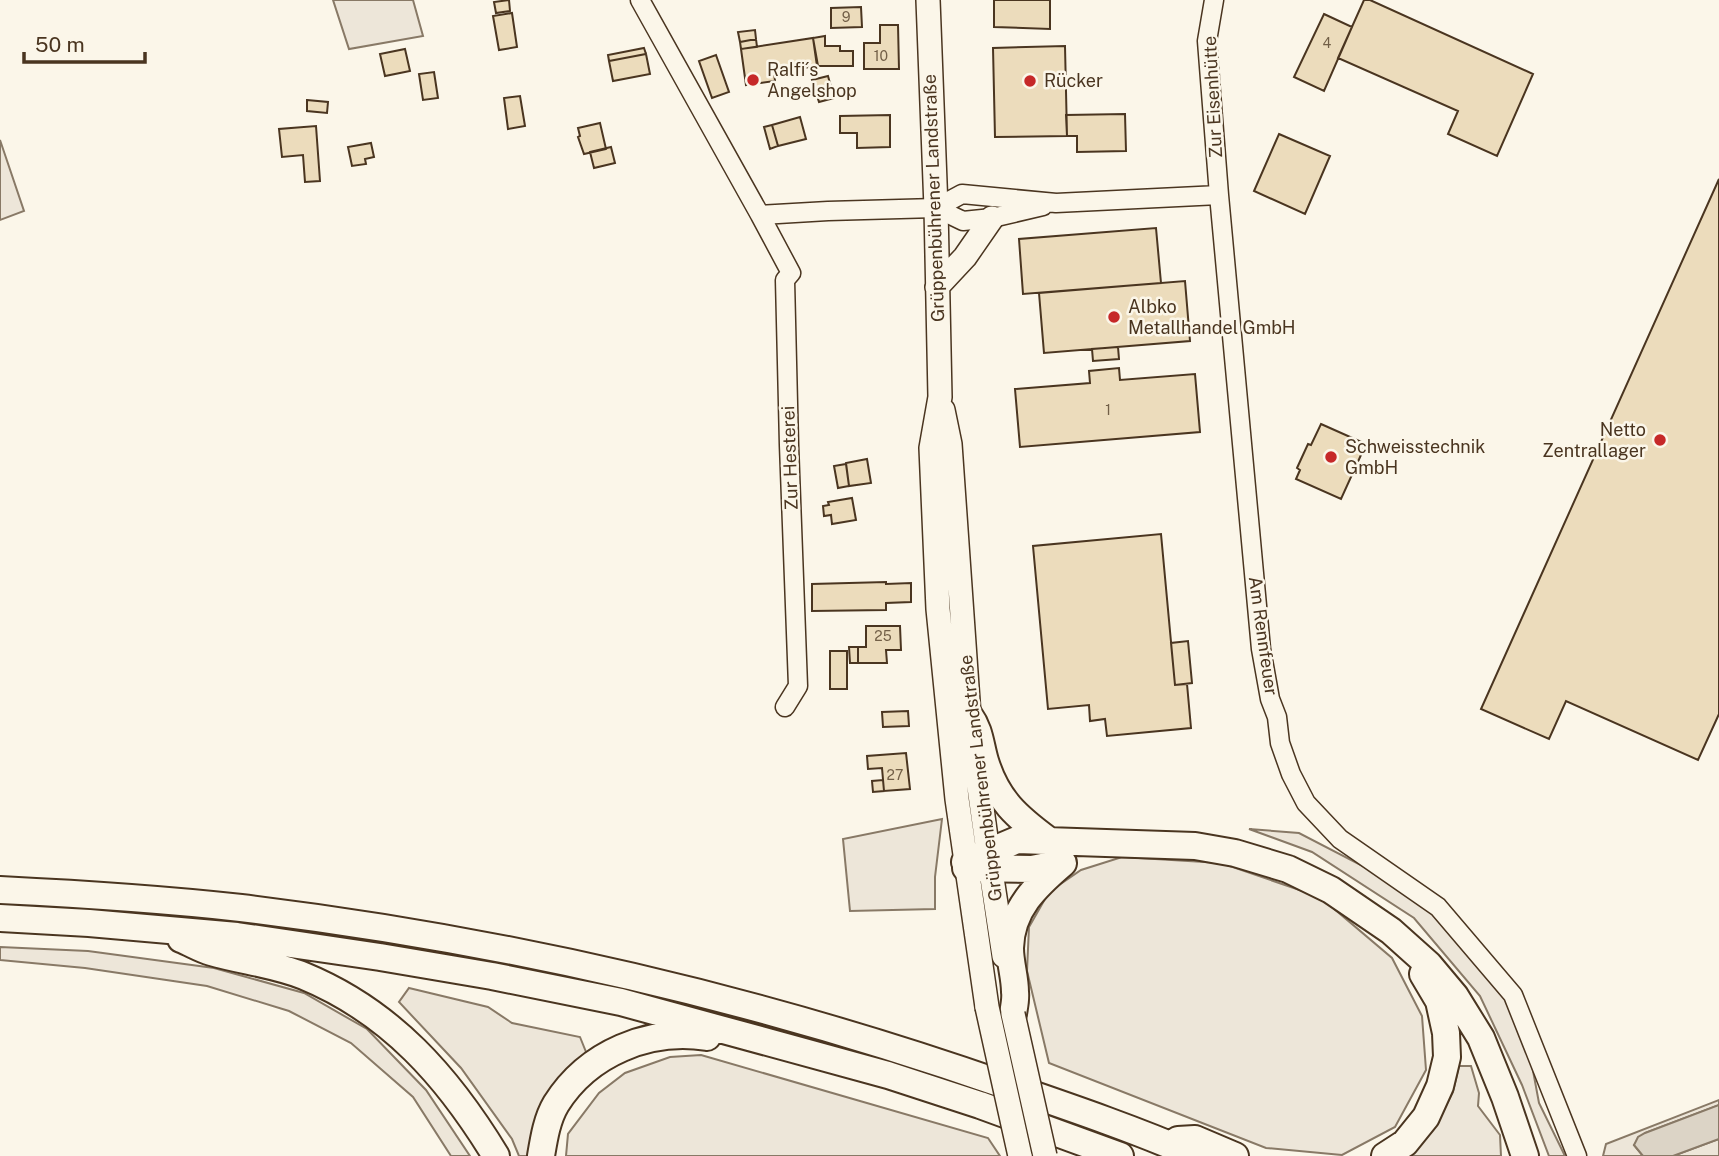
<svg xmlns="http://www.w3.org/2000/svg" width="1719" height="1156" font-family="'Public Sans',sans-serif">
<rect width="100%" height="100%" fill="#fbf6e9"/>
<path fill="#ede6d9" stroke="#887966" stroke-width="2" d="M333,0H413L423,36L349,49Z
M0,140L24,211L0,220Z
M942,819L935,877V909L850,911L843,839Z
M1249,829L1299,833L1386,878L1441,918L1508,1000L1531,1060L1539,1103L1565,1156H1549L1522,1085L1480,996L1414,918L1312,852Z
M1122,857L1221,863L1320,897L1392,958L1422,1016L1426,1070L1395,1127L1342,1155L1266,1148L1049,1063L1027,971L1029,927L1049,892L1081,870Z
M0,947L88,951L214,968L304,993L367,1029L426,1090L470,1156H451L413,1097L351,1043L289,1011L207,986L85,968L0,960Z
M409,988L488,1007L512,1023L580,1037L590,1062L535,1156H519L512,1139L461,1068L399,1002Z
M701,1055L988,1138L1000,1156H566L568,1134L599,1093L625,1073L670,1057Z
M1459,1066H1471L1479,1093L1478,1106L1500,1135L1501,1156H1408L1434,1129L1453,1092Z
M1719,1100V1105L1645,1133L1634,1145L1643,1156H1603L1606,1144Z
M1719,1139V1156H1673Z"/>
<path fill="#dcd4c6" stroke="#887966" stroke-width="2" d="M1719,1105V1139L1673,1156H1643L1634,1145L1638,1137L1645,1133Z"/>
<path fill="#ecdcbc" stroke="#4a3520" stroke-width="2" d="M509,0L510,11L496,13L494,2Z
M994,0H1050V29L994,27Z
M1364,0H1370L1533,74L1497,156L1448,134L1458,111L1338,58Z
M861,7L862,27L831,28V8Z
M512,13L517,47L499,50L493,16Z
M1324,14L1352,27L1324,91L1294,77Z
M880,25H898L899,69H864V43H880Z
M755,30L756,39L740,42L738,32Z
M825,36V46H840V51H853V66H817L813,38Z
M813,38L818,66L774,72L775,81L746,85L741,49Z
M756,39L757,47L741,49L740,42Z
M1065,46L1067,136L995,137L993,48Z
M644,48L646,54L609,61L608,55Z
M405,49L410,71L385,76L380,54Z
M646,54L650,74L613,81L609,61Z
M716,55L729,92L712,98L699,61Z
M434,72L438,98L423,100L419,74Z
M828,76L834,98L819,102L812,80Z
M520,96L525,126L508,129L504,98Z
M307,100L328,102L327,113L307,111Z
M1125,114L1126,151L1077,152V136H1067L1066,115Z
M890,115V147L857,148V133H840V116Z
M800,117L806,139L778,146L772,125Z
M600,123L606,149L584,154L578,137L580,136L578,128Z
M772,125L778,146L770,149L764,127Z
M316,126L320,181L305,182L303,155L282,157L279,129Z
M1279,134L1330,156L1305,214L1254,191Z
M371,143L374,157L365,159L366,164L352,166L348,147Z
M611,147L615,163L594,168L590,152Z
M1719,179V714L1698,760L1566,701L1549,739L1481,709Z
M1156,228L1161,283L1023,294L1019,239Z
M1185,281L1190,341L1044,353L1039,293Z
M1118,347L1119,359L1093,361L1092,349Z
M1119,368L1120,380L1195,374L1200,432L1020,447L1015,389L1090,383L1089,371Z
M1321,424L1366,444L1341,499L1296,479L1300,470L1297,468L1308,444L1311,445Z
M867,459L871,483L849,486L846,463Z
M846,464L849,486L838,488L834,466Z
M852,498L856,520L832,524L831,515L824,516L823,506L829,505L828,502Z
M1161,534L1175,685L1187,684L1191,728L1107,736L1105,719L1090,721L1089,705L1048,709L1033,546Z
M886,582V584L911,583V602L886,603V610L812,611V584Z
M866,626H900L901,650H886L887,663H858V647H866Z
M1188,641L1192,683L1175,685L1171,643Z
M849,647H858V663H850Z
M830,651H847V689H830Z
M908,711L909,726L883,727L882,712Z
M906,753L910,789L884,791L882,768L868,769L867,756Z
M883,780L884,791L873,792L872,781Z"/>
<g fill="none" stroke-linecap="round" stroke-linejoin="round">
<g stroke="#4a3520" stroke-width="21">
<path id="minor" d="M640,0L760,215L828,211L936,208L962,194L1056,203L1219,195
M1214,0L1207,41L1219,195L1261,649L1270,699L1277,717L1280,743L1291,774L1306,803L1340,839L1438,907L1513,995L1577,1156
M936,208L963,221L992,218L1043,206
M760,215L791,273L785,280L789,445L798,686L785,707"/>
</g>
<g stroke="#4a3520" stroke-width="26">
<path id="major" d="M928,0L936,208L940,397L931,448L938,609L957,799L987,1007
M937,287L965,257L992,218
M943,410L950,444L969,715L988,852L1004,956"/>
</g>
<g stroke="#4a3520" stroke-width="30">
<path id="highway" d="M969,715C980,730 980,744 985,761C997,800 1017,817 1048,840
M965,862L1017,840L1195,846L1235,853L1288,869L1331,890L1391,931L1429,965L1455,996L1481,1038L1505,1097L1525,1156
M966,868L1032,869L1062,863
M0,890C80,894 161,899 241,908C499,939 759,999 1005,1085C1069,1107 1134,1129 1196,1156
M0,918L89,923L237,936L380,957L492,976L621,1002L888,1075L980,1105L1120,1156
M181,939C191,943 201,949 211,952C242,961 274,964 304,976C391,1012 448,1077 496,1156
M1013,1014C1014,1007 1016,999 1015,992C1015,977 1010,963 1010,948C1011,909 1036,886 1063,863
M1178,1140L1195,1139L1235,1156
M541,1156C544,1138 547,1119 556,1104C588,1053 649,1028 707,1037
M1385,1156L1405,1143L1426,1117L1440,1086L1447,1057L1446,1033L1439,1001L1423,974"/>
</g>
<use href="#minor" stroke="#fbf6e9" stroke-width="18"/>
<use href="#major" stroke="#fbf6e9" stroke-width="23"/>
<use href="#highway" stroke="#fbf6e9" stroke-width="26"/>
<g stroke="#4a3520" stroke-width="26" stroke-linecap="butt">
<path id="major-bridge" d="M987,1007L1020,1156
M1013,1014L1045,1156"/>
</g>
<use href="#major-bridge" stroke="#fbf6e9" stroke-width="23"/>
</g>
<g fill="#c62828" stroke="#fbf6e9" stroke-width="2.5">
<circle cx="753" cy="80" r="7"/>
<circle cx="1030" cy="81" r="7"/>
<circle cx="1114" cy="317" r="7"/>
<circle cx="1660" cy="440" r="7"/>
<circle cx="1331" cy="457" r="7"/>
</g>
<g text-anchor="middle" stroke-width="5" stroke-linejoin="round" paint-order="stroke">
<g font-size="14" fill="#725f47">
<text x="846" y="22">9</text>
<text x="1327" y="48">4</text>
<text x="881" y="61">10</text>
<text x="1108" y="415">1</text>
<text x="883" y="641">25</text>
<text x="895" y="780">27</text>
</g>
<g font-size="18" fill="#4a3520" stroke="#fbf6e9" text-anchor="start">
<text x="767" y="76">Ralfi´s<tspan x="767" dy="21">Angelshop</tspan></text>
<text x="1044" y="87">Rücker</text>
<text x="1128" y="313">Albko<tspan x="1128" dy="21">Metallhandel GmbH</tspan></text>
<text x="1646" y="436" text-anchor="end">Netto<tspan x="1646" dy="21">Zentrallager</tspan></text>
<text x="1345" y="453">Schweisstechnik<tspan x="1345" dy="21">GmbH</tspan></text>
</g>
<g font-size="18" fill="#4a3520" stroke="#fbf6e9">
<text transform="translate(1213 97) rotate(-93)" y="6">Zur Eisenhütte</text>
<text transform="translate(934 198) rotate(-92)" y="6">Grüppenbührener Landstraße</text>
<text transform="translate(790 458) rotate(-92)" y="6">Zur Hesterei</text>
<text transform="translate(1263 636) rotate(82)" y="6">Am Rennfeuer</text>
<text transform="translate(981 778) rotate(-97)" y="6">Grüppenbührener Landstraße</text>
</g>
</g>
<path d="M24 52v10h121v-10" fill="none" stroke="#4a3520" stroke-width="3.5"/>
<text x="35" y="52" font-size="21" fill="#4a3520" stroke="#fbf6e9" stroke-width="5" paint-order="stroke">50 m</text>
</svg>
